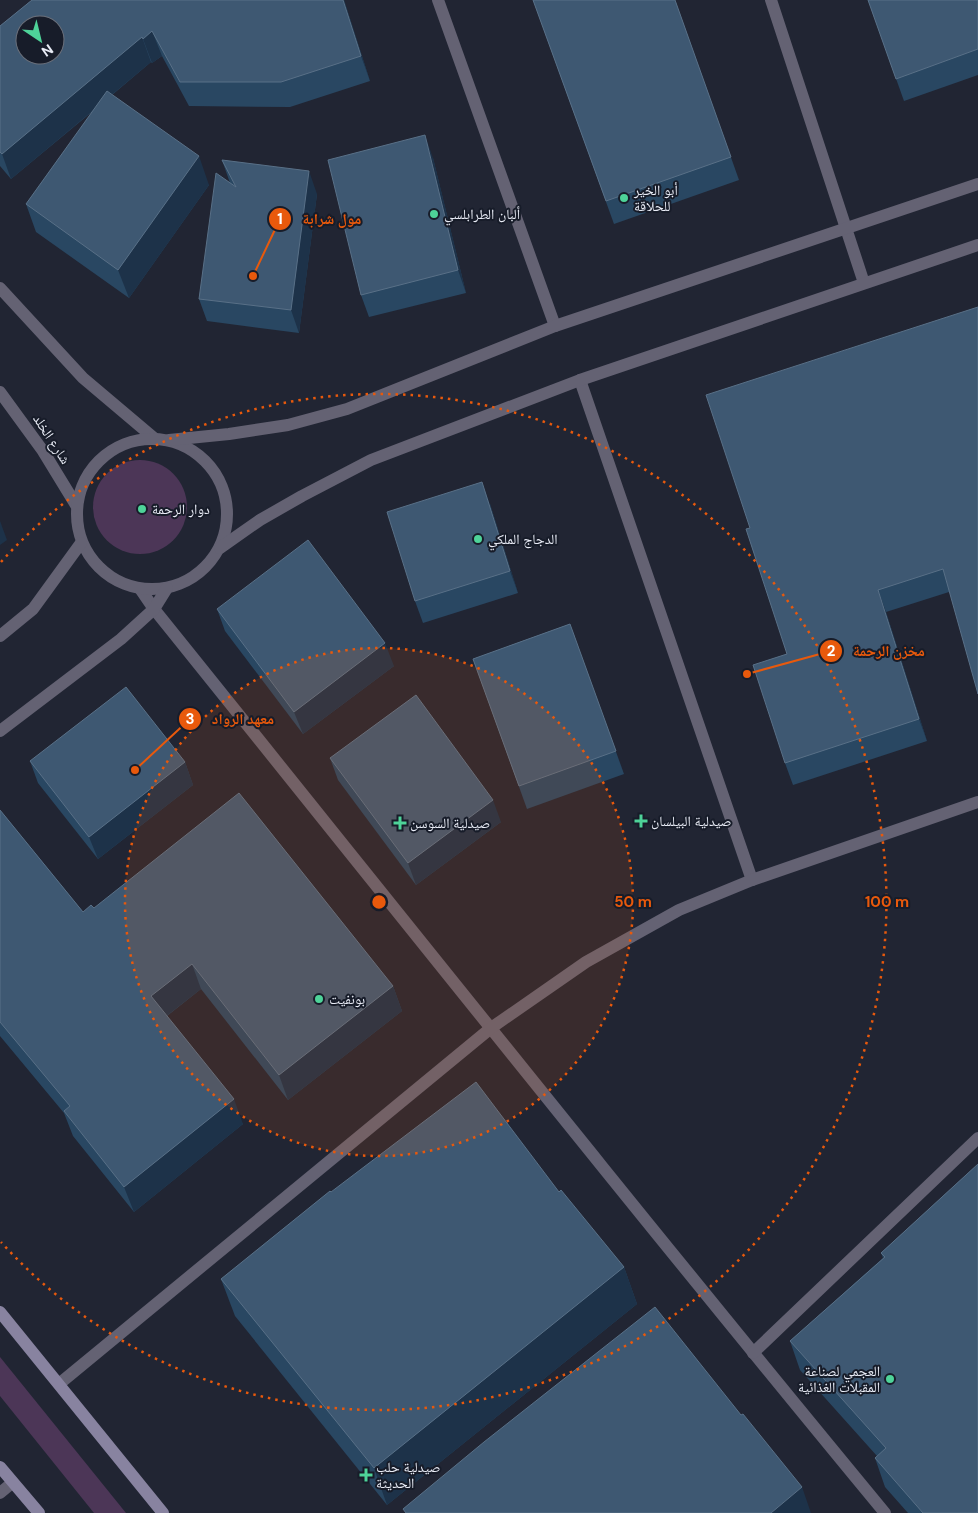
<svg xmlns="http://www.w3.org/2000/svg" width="978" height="1513" font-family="'DM Sans','Noto Naskh Arabic',sans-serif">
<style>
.green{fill:#4c3657}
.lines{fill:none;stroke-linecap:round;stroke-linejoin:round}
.minor{stroke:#646273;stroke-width:12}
.tertiary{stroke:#646273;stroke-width:12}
.secondary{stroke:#8883a0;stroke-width:12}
.wall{fill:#294762}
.shaded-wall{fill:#1d3249}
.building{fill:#3e5872;stroke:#597087;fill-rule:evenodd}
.ring{fill:none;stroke:#e8590c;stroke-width:2.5;stroke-dasharray:2.5 5}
.poi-dot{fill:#4ed399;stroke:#171c29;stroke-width:2}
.labels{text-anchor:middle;stroke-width:4;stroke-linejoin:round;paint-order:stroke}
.poi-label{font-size:14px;fill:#eaedf7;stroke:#171c29;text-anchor:start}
.street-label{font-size:14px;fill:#eaedf7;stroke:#171c29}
.centre{fill:#e8590c;stroke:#171c29;stroke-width:2.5}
.ring-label{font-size:15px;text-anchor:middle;font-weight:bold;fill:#e8590c;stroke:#171c29;stroke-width:4;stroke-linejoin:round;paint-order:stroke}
.leader{fill:none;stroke:#e8590c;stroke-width:2}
.callout-dot{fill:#e8590c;stroke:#171c29;stroke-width:2}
.mark-label{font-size:15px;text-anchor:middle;font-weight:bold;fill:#fff}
.callout-label{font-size:15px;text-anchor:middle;font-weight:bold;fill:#e8590c;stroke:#171c29;stroke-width:4;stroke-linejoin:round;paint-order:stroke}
</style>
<rect width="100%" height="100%" fill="#212533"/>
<g class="green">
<circle cx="140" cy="507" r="47"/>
<polygon points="0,1357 126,1513 94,1513 0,1396"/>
</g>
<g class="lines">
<g class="minor">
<polyline points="438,0 555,326"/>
<polyline points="771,0 864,283"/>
<polyline points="580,380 752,880"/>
<path d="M141,590L154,609C397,911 638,1214 885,1513"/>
<polyline points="753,1353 978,1138"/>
<polyline points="59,1384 491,1028 586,962 679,910 752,880 978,802"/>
<polyline points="0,1493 12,1483"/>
</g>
<g class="tertiary">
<polyline points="0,288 83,378 154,438"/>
<polyline points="0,392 43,451 76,505"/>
<circle cx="152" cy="514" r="75"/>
<polyline points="169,440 229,434 288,425 347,409 555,326 978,184"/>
<polyline points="220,548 260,520 302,496 371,460 580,380 978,245"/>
<polyline points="0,636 33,609 81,543"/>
<polyline points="0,731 121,639 154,609 167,588"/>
</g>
<g class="secondary">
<polyline points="0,1312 163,1513"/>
<polyline points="0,1467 39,1513"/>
</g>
</g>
<g class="wall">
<polygon points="32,0 344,0 370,81 290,107 189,106 162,56 152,63 151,62 112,95 209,185 129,298 36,232 26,204 93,111 11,179 0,166 0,26"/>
<polygon points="533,0 675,0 739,180 614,224"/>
<polygon points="868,0 978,0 978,75 904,101"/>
<polygon points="433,158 466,293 369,317 361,295"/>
<polygon points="222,160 317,194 299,333 207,321 199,299 230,183"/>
<polygon points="978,307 949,592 886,612 927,741 793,785 785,763 787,654 750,528"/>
<polygon points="490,504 518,593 423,623 415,601"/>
<polygon points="217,609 394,666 303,734 225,631"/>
<polygon points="570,624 624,774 527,809 473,659"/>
<polygon points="330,758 501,822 416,885 338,780"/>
<polygon points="30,761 185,762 193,785 98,859 38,783"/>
<polygon points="0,810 83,912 94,908 393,986 402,1011 288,1100 201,989 167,1016 243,1124 134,1212 73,1136 64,1113 0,1036"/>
<polygon points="978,1164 978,1513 908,1513 885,1487 875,1458 877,1456 800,1370 790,1341 883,1258 881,1253"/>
<polygon points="331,1192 559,1192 624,1267 637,1304 387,1505 235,1316 221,1279"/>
</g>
<g class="shaded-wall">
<polygon points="343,0 344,0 370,81 361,56"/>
<polygon points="152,31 162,56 152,63 143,39"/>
<polygon points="142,37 151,62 11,179 2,154"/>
<polygon points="425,135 433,158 466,293 458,270"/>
<polygon points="199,156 209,185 129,298 118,270"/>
<polygon points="309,171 317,194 299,333 291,310"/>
<polygon points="482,482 490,504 518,593 510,571"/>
<polygon points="0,521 7,540 0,545"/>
<polygon points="878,590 886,612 927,741 919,719"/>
<polygon points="385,643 394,666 303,734 294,712"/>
<polygon points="185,762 193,785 98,859 89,837"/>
<polygon points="493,800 501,822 416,885 408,863"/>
<polygon points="192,964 201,989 160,1021 151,996"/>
<polygon points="393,986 402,1011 288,1100 279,1075"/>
<polygon points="234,1099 243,1124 134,1212 124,1187"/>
<polygon points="624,1267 637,1304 387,1505 374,1468"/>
<polygon points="802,1487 811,1513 771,1513"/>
</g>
<g class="building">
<path d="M32,0H343L361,56L281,82H180L152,31L143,39L142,37L2,154L0,152V26ZM25,25H55V55H25Z"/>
<polygon points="533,0 675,0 731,157 606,201"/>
<polygon points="868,0 978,0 978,49 896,79"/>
<polygon points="107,91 199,156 118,270 26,204"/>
<polygon points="425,135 458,270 361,295 328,160"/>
<polygon points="222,160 309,171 291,310 199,299 216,173 236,187"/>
<polygon points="978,307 978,694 943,569 878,590 919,719 785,763 753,665 787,654 746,529 750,528 706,395"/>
<polygon points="482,482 510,571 415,601 387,512"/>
<polygon points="308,540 385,643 294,712 217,609"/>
<polygon points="570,624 616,751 519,786 473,659"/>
<polygon points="126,687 185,762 89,837 30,761"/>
<polygon points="416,695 493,800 408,863 330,758"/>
<polygon points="239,793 393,986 279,1075 192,964 151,996 234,1099 124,1187 64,1111 70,1106 0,1022 0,810 83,912 91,905 94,908"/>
<polygon points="476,1082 559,1192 561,1190 624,1267 374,1468 221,1279 330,1191 331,1192"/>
<polygon points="978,1164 978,1512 976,1513 923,1513 875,1458 886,1448 790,1341 885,1257 881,1253"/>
<polygon points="655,1307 741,1415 743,1414 802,1487 771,1513 406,1513 403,1509 484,1442"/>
</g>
<circle cx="379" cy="902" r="254" fill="#e8590c" fill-opacity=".12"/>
<g class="ring">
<circle cx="379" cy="902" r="254"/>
<path d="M1 562A508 508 0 1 1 1 1242"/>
</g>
<g class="poi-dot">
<circle cx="624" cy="198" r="5"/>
<circle cx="434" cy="214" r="5"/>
<circle cx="142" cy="509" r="5"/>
<circle cx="478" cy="539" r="5"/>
<path d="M638.5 813.5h5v5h5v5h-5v5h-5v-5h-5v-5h5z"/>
<path d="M397.5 815.5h5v5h5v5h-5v5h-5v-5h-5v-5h5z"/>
<circle cx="319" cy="999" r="5"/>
<circle cx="890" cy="1379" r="5"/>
<path d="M363.5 1467.5h5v5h5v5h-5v5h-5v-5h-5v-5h5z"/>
</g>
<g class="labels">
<g class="poi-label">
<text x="634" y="195">أبو الخير<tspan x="634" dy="16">للحلاقة</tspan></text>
<text x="444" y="219">ألبان الطرابلسي</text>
<text x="152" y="514">دوار الرحمة</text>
<text x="488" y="544">الدجاج الملكي</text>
<text x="651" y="826">صيدلية البيلسان</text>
<text x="410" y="828">صيدلية السوسن</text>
<text x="329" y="1004">بونفيت</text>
<text x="880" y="1376" text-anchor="end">العجمي لصناعة<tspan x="880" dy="16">المقبلات الغذائية</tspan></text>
<text x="376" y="1472">صيدلية حلب<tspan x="376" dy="16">الحديثة</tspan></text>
</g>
<g class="street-label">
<text transform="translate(52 439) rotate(57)" y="5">شارع الخلد</text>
</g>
</g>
<circle cx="379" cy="902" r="8" class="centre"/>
<g class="ring-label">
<text x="633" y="907">50 m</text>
<text x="887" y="907">100 m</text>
</g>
<path class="leader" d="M253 276L280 219M747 674L831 651M135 770L190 719"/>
<g class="callout-dot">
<circle cx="253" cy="276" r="5"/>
<circle cx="747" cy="674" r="5"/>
<circle cx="135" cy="770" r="5"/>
<circle cx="280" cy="219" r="12"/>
<circle cx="831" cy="651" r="12"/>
<circle cx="190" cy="719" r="12"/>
</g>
<g class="mark-label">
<text x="280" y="224">1</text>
<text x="831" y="656">2</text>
<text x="190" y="724">3</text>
</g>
<g class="callout-label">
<text x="332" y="224">مول شرابة</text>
<text x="889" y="656">مخزن الرحمة</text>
<text x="243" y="724">معهد الرواد</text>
</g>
<g transform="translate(40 40) rotate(145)"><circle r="24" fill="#171c29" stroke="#6b707b"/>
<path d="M0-4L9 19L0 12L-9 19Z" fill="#4ed399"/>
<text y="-8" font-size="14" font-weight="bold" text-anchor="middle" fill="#eaedf7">N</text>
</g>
</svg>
